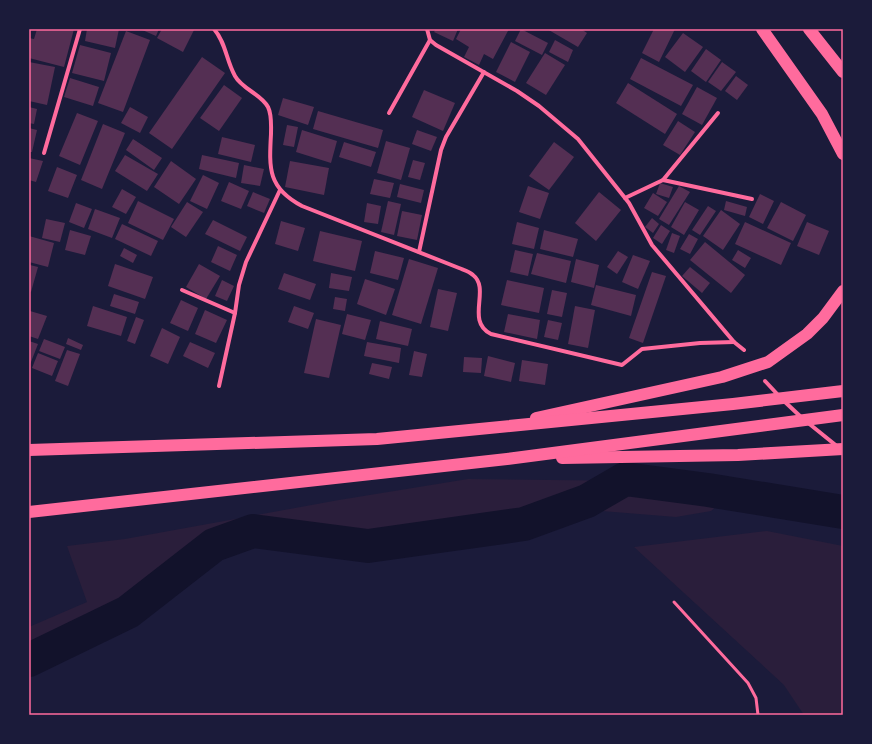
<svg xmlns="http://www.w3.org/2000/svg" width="872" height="744" font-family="'Alegreya Sans',sans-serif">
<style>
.green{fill:#2a1e3b}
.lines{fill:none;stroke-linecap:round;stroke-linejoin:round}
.river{stroke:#12122b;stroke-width:34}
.building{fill:#542f53}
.service{stroke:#ff6b9d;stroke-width:3}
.minor{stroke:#ff6b9d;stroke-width:4}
.motorway{stroke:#ff6b9d;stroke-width:12}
.neatline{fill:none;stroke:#ff6b9d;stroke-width:1.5}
</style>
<rect width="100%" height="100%" fill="#1b1b3a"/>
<g class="green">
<polygon points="468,479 635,481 736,489 711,511 676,517 577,509 399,532 261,521 200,549 99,637 29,660 29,627 87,602 67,546 125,539 339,500"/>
<polygon points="767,531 843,546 843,715 804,715 784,685 634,547"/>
</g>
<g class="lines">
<polyline class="river" points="29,660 128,612 214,545 253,531 368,546 524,524 587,501 625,479 708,490 843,512"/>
</g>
<g class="building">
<polygon points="37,29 74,29 64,67 29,58 29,38 34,39"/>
<polygon points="87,29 119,29 115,48 85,41"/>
<polygon points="140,29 159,29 156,36"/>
<polygon points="162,29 193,29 194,30 183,52 157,38"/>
<polygon points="436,29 458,29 453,41 434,32"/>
<polygon points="461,29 509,29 493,59 484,54 479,65 464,57 469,47 456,39"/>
<polygon points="521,29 548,43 542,55 515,41"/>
<polygon points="547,29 581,29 587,33 578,47"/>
<polygon points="654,29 675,29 659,62 642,53"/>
<polygon points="126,31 150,40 123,112 98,103"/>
<polygon points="683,33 703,47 685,72 665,57"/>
<polygon points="555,40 573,50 568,62 549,52"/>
<polygon points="511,42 530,52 515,82 496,72"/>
<polygon points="80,45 111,53 104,81 72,73"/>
<polygon points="706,49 721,60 706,82 691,71"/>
<polygon points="545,53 565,65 546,95 526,83"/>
<polygon points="202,57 225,73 172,149 149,133"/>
<polygon points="641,58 693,85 681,106 630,79"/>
<polygon points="29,62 55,67 47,105 29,101"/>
<polygon points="722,62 736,72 721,91 708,82"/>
<polygon points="736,76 748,85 737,100 725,91"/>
<polygon points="70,78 99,87 93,106 64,97"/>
<polygon points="628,83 677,114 665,134 616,103"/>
<polygon points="224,85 242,98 219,131 200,118"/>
<polygon points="697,87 717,98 702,125 682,114"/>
<polygon points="424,90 455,103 443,131 412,117"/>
<polygon points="283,98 314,107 308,125 278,115"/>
<polygon points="29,107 37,109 34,124 29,123"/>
<polygon points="130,107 148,117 140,133 121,123"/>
<polygon points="318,111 383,130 378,148 313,129"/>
<polygon points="77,113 98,121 80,165 59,156"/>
<polygon points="678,121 695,132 680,155 663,145"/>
<polygon points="103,124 125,133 102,189 81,180"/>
<polygon points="287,125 298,127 294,147 283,145"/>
<polygon points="29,128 37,130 32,152 29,152"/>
<polygon points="302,130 337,141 331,163 296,152"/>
<polygon points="417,130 437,137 431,151 412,144"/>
<polygon points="222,137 255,145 251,162 218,154"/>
<polygon points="133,139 162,158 154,170 126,150"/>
<polygon points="386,141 410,148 401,180 377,173"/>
<polygon points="344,142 376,152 371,167 339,157"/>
<polygon points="554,142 574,157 549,190 529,176"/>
<polygon points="125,155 158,174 147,191 115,171"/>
<polygon points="202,155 239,163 236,178 199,169"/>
<polygon points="29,158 43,161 36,182 29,180"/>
<polygon points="413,160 425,163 420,180 408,177"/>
<polygon points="171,161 196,179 179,204 154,187"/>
<polygon points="290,161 329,168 324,195 285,187"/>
<polygon points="244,165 264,169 260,186 241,183"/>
<polygon points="57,167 77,175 68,198 48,191"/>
<polygon points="203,175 219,183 207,209 190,201"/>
<polygon points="374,179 394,183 390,198 370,194"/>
<polygon points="229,182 249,191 241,209 221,201"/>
<polygon points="660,183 673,187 669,198 656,194"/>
<polygon points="400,184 424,190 421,203 397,197"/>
<polygon points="528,186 549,193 540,219 519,212"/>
<polygon points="679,186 690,192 669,225 659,219"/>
<polygon points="122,189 136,197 126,214 112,207"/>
<polygon points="253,192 270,199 264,213 247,206"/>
<polygon points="599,192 621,210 596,241 575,223"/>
<polygon points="653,193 667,202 658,216 644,208"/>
<polygon points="760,194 774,201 763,224 749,217"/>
<polygon points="138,201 174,219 163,240 128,223"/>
<polygon points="388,201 401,204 394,235 381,232"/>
<polygon points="726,201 747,207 745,216 724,210"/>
<polygon points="187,202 203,212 186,237 171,227"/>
<polygon points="685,202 699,210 684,235 671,227"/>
<polygon points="781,202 806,215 793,241 767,228"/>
<polygon points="76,203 92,209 84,228 69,222"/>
<polygon points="367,203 381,206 378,224 364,222"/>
<polygon points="708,206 716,211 700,235 692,230"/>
<polygon points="95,209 120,218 112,238 88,229"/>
<polygon points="721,210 740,224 723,250 703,236"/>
<polygon points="402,211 422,215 417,240 397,236"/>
<polygon points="652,218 659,224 653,233 645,227"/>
<polygon points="46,219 65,223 60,242 42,238"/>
<polygon points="213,220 247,237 240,251 205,234"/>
<polygon points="281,221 305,228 298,251 275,244"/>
<polygon points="517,222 539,228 534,249 512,244"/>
<polygon points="745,222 791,243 781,265 735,244"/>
<polygon points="807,222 829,231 819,255 797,246"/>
<polygon points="122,224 158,241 151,256 115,239"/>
<polygon points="661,225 670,231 662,244 653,238"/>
<polygon points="70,230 91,236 85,255 65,250"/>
<polygon points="544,230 578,239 573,257 540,249"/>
<polygon points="320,231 362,241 355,271 313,261"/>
<polygon points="672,233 680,236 674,253 666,250"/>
<polygon points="689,234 698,239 690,254 680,249"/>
<polygon points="29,236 54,243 48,267 29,262"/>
<polygon points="705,242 745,275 731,293 690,260"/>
<polygon points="218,246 237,255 230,271 211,262"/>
<polygon points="124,248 137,255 133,263 120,256"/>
<polygon points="515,250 533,254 528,276 510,272"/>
<polygon points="738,250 751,258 745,268 732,260"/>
<polygon points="375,251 404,258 398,280 370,273"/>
<polygon points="618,251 628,257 617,274 607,267"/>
<polygon points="537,253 571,261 566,283 531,274"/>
<polygon points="633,255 650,261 638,289 622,282"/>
<polygon points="409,259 438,268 421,324 392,315"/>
<polygon points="576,259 599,265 594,288 571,282"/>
<polygon points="115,264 153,277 145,299 108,286"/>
<polygon points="199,264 220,276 206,299 186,287"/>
<polygon points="30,265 38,267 31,292 29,291"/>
<polygon points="690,267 710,283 702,293 682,276"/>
<polygon points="652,272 666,276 643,343 629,338"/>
<polygon points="284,273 316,284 310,300 278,289"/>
<polygon points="331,273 352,277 349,291 329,288"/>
<polygon points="365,279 395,289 386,315 357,304"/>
<polygon points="222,280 234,286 227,301 215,296"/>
<polygon points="507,280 544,288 539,313 501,305"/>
<polygon points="596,285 636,295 631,316 591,305"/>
<polygon points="438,289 457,293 448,331 430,327"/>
<polygon points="552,290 567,293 562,317 547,314"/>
<polygon points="114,294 139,302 135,314 110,306"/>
<polygon points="335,297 347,299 345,311 333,309"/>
<polygon points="181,300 198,308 188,331 170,323"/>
<polygon points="93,306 127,317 121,336 87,326"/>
<polygon points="294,306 314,313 308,329 288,322"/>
<polygon points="575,306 595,310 588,348 568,344"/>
<polygon points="205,310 227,320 216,343 195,334"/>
<polygon points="30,311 47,316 38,339 29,336"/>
<polygon points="347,314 371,320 365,340 342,334"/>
<polygon points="508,314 540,320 537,339 504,332"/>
<polygon points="136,317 144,320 135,344 127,341"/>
<polygon points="316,319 341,325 329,378 304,373"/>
<polygon points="548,320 562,323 558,340 544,337"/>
<polygon points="380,321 412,329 408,346 376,339"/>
<polygon points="162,328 180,337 168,364 150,356"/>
<polygon points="68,338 83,345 81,350 66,344"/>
<polygon points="44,339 65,347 60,359 39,351"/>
<polygon points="29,341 38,344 29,367"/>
<polygon points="190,342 215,353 208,368 183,356"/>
<polygon points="367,342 401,348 399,363 364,356"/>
<polygon points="67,350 80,354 68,386 55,381"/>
<polygon points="414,351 427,354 422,377 409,375"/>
<polygon points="38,353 58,361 52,376 32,368"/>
<polygon points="488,356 515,363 511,382 484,376"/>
<polygon points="464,357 482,358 481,373 463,372"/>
<polygon points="522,360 548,364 545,385 519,381"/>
<polygon points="372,363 392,367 389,379 369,374"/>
</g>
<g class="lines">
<polyline class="service" points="674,602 748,683 756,698 758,715"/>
<g class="minor">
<path d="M214,29C226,43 226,60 235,76C242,89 261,94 268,107C272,115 271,126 271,134C269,169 268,188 302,206L459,268C464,270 469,271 473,275C491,289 465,321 491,334L622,365L642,349L700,343L734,342"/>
<polyline points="427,29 430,40 436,45 517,91 539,106 578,139 629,203 652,245 734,342 744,350"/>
<polyline points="389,113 430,40"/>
<polyline points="44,153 80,29"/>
<polyline points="663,180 718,113"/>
<polyline points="625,198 663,180 752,199"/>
<polyline points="419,252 441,150 446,137 484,72"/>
<polyline points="182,290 235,313"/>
<polyline points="765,381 779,396"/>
<polyline points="219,386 235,313 239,285 246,262 280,190"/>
<polyline points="784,401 802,418"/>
<polyline points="807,422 838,447"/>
</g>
<g class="motorway">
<polyline points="762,29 822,114 843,154"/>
<polyline points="809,29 843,72"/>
<polyline points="536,418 722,377 768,362 807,334 823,318 843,291"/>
<polyline points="29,450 377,439 733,404 843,391"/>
<polyline points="562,458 738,455 843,449"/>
<polyline points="29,512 507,459 843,415"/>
</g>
</g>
<rect width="872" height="744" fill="none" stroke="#1b1b3a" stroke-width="60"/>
<rect x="30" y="30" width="812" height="684" class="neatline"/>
</svg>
